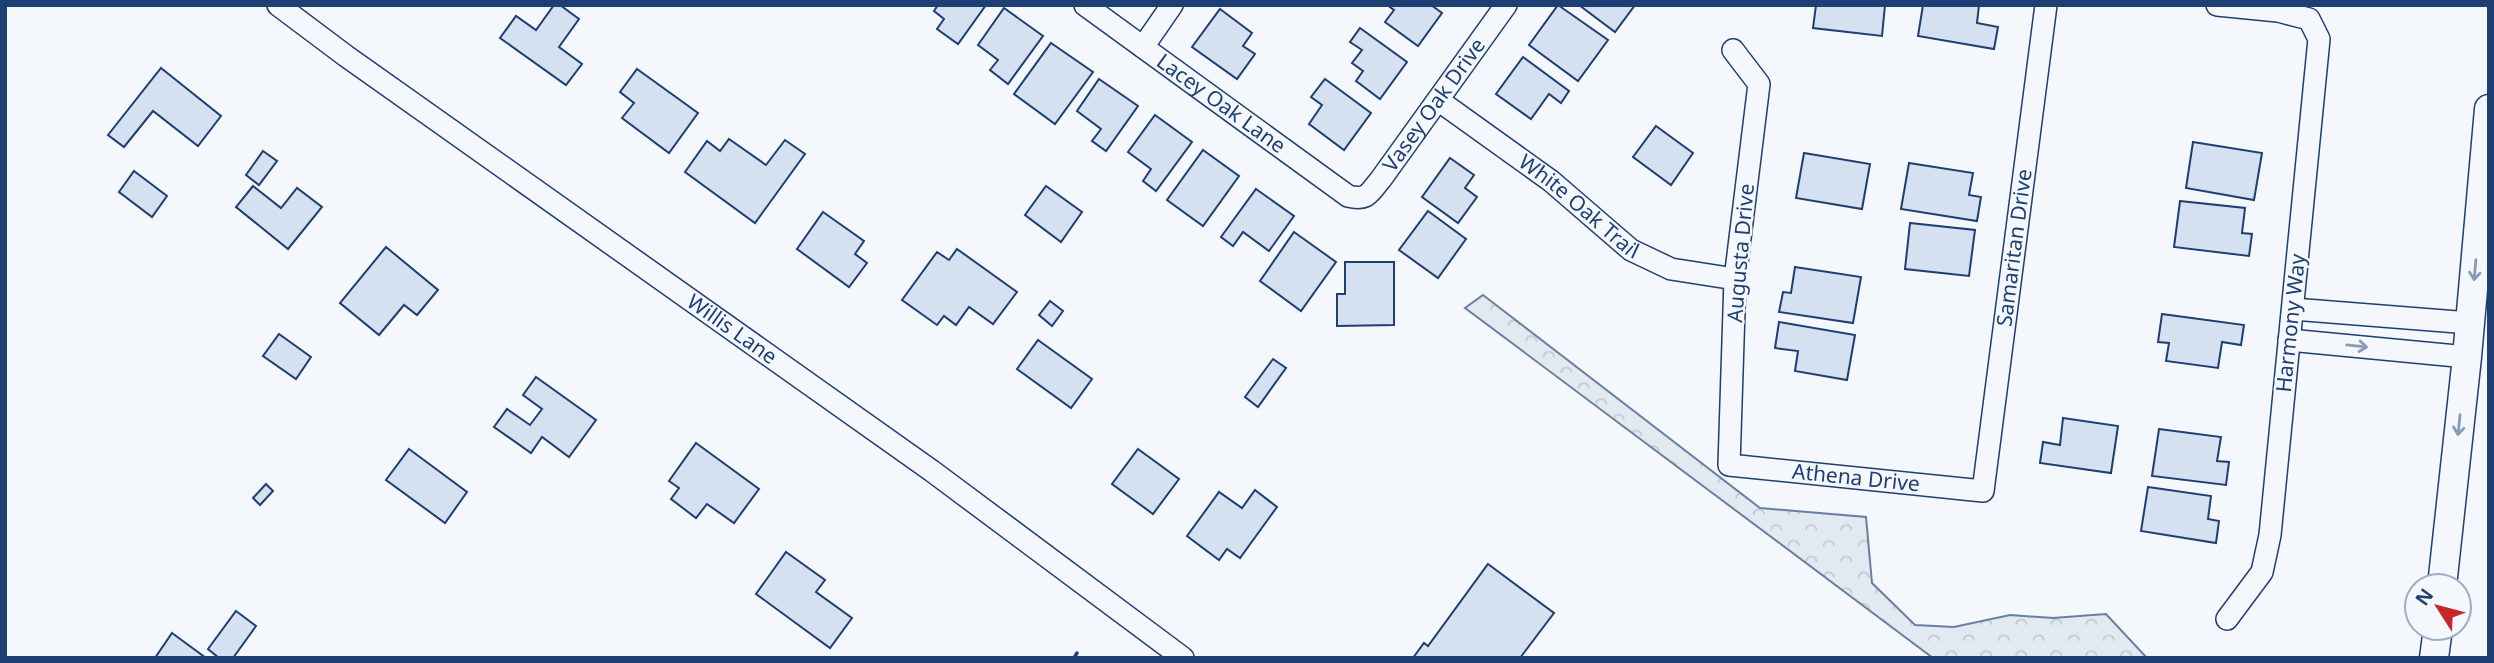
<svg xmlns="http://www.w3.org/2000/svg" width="2494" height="663" font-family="'Noto Sans',sans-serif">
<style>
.forest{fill:url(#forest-crowns);stroke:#687fa3;stroke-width:2}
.building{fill:#d5e0f0;stroke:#1d3f73;stroke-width:2}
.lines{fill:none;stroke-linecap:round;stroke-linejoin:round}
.minor-casing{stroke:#1d3f73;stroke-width:24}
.major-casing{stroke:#1d3f73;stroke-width:31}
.minor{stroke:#f4f7fb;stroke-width:21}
.major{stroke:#f4f7fb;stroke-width:28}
.wall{stroke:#1d3f73;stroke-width:3.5}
.oneway{stroke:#889bb7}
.labels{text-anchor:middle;stroke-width:5;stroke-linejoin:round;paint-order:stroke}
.street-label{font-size:21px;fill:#1d3f73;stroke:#f4f7fb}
</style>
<defs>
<pattern id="forest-crowns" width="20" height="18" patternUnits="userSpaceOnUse" patternTransform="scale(1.75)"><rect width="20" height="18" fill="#e3e9f0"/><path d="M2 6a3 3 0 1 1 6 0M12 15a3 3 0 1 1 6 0" fill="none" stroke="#c2c9d1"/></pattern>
</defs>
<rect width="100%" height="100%" fill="#f4f7fb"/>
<polygon class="forest" points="1483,295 1760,508 1866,517 1872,583 1915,625 1954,627 2010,615 2053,618 2106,614 2147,658 1933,658 1465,308"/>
<g class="building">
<polygon points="554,5 560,5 579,19 559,47 582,64 566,85 500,38 516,16 536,30"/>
<polygon points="938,5 986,5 958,44 937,29 944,19 934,11"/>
<polygon points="1387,5 1431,5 1442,13 1418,46 1385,22 1394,10"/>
<polygon points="1558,5 1608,40 1578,81 1529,45"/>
<polygon points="1579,5 1635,5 1615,32"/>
<polygon points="1816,5 1885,5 1882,36 1813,28"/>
<polygon points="1923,5 1979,5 1977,23 1998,27 1994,49 1918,36"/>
<polygon points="1004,8 1043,36 1008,84 990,70 998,60 978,45"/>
<polygon points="1220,9 1252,33 1243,46 1255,54 1237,79 1192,47"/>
<polygon points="1360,28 1407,62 1380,99 1356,81 1363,71 1352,63 1362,50 1350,42"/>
<polygon points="1051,43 1093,72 1055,124 1014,94"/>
<polygon points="1523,57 1569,91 1561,103 1549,94 1531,119 1496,94"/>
<polygon points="161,68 221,116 198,146 153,111 124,147 108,135"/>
<polygon points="637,69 698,113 669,153 622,118 634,103 620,92"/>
<polygon points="1099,79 1138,106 1106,151 1092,141 1101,129 1077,111"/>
<polygon points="1325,79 1371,113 1344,150 1309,124 1322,105 1311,97"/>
<polygon points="1155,115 1192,142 1156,191 1143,181 1151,169 1128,152"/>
<polygon points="1656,126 1693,153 1671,185 1633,157"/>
<polygon points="729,139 766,165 785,140 805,154 755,223 685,172 707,141 720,151"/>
<polygon points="2193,142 2262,153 2254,200 2186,188"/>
<polygon points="1203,150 1239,176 1203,226 1167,200"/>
<polygon points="263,151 277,161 259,185 246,175"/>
<polygon points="1804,153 1870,164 1862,209 1796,198"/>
<polygon points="1450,158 1474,175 1465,188 1477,197 1458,223 1422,197"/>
<polygon points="1909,163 1973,173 1969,195 1981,197 1977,221 1901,209"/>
<polygon points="134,171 167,196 152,217 119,192"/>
<polygon points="253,186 281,208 297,188 322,207 288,249 236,207"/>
<polygon points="1046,186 1082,212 1061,242 1025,215"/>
<polygon points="1256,189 1294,216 1269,251 1243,232 1233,246 1221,237"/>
<polygon points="2180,201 2245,208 2242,233 2252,234 2249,256 2174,247"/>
<polygon points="1428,211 1466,239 1438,278 1399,250"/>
<polygon points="823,212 864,241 855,254 867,263 849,287 797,249"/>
<polygon points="1910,223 1975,230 1969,276 1905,269"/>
<polygon points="1294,232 1336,262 1301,311 1260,281"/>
<polygon points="386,247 438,290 417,315 404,305 379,335 340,303"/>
<polygon points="957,249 1017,292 993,324 969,307 956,325 944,316 937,325 902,300 937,252 949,260"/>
<polygon points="1345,262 1394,262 1394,325 1337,326 1337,294 1345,294"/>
<polygon points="1795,267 1861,277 1853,323 1779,312 1783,292 1791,293"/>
<polygon points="1050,301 1063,311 1052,326 1039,315"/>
<polygon points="2162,314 2244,325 2241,345 2222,342 2218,368 2166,361 2169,343 2158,342"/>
<polygon points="1779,322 1855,335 1847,380 1795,371 1798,351 1775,348"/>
<polygon points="279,334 311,357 296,379 263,356"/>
<polygon points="1038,340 1092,379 1071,408 1017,369"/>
<polygon points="1273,359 1286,368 1258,407 1245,397"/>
<polygon points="536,377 596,420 569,457 542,437 531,453 494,427 507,409 530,425 542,409 523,395"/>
<polygon points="2063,418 2118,426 2111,473 2040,463 2043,442 2060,445"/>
<polygon points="2159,429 2221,437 2217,461 2229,462 2226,485 2152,476"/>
<polygon points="696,443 759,489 734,523 707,504 696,518 671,499 679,488 669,481"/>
<polygon points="409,449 467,492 445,523 386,480"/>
<polygon points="1138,449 1179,479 1153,514 1112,484"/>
<polygon points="266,484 273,491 260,505 253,498"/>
<polygon points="2148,487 2211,496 2208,519 2219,521 2216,543 2141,531"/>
<polygon points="1255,490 1277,507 1240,558 1227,549 1219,560 1187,536 1219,492 1242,508"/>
<polygon points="786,552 825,580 816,592 852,618 830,648 756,594"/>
<polygon points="1488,564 1554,613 1520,658 1413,658 1424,643 1428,646"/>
<polygon points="236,611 256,626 233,658 219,658 208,649"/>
<polygon points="172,633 206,658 155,658"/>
</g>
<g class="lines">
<g class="minor-casing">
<g id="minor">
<path id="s1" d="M278,5L346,56L932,471L1183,658"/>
<path id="s2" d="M1085,5L1348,196C1368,201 1369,193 1381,179L1506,5"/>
<polyline points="2217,5 2278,11 2309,19 2319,39 2270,535 2262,572 2227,619"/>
<polyline points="1143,47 1172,5"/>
<path id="s3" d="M1733,50L1759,84L1735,279L1729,465L1983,491L2046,5"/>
<path id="s4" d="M1438,100L1551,181L1631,250L1671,269L1735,279"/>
<polyline points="2293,309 2470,323"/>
<polyline points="2289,340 2467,357"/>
</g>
</g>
<g class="major-casing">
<g id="major">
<polyline points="2442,586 2467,357 2489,109"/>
<polyline points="2434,658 2438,628"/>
</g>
</g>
<use href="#minor" class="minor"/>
<use href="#major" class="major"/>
<polyline class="wall" points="1074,658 1077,653"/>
</g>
<defs><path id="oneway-shaft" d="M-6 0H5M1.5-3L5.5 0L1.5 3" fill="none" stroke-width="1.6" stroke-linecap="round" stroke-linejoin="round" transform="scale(1.75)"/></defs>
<g class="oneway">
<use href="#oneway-shaft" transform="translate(2475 270) rotate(95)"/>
<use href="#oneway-shaft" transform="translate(2357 346) rotate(6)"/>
<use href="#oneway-shaft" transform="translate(2459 425) rotate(96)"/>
</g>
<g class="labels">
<g class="street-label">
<text dy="7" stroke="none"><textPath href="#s2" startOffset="168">Lacey Oak Lane</textPath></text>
<text dy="7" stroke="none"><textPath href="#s2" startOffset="457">Vasey Oak Drive</textPath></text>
<text dy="7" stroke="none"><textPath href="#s4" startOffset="177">White Oak Trail</textPath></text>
<text dy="7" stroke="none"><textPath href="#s3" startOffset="926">Samaritan Drive</textPath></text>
<text transform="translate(1741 253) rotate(-85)" y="7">Augusta Drive</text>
<text transform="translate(2291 323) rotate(-84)" y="7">Harmony Way</text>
<text dy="7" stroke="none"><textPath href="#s1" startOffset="558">Willis Lane</textPath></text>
<text dy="7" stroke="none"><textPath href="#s3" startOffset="553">Athena Drive</textPath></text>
</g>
</g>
<rect width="2494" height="663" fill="none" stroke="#1d3f73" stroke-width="14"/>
<g transform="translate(2438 607) rotate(306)"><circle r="33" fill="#f4f7fb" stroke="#9eadc5" stroke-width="2"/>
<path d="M0-5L12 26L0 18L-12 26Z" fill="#c62828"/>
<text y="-10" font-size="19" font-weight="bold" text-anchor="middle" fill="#1d3f73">N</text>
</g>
</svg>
